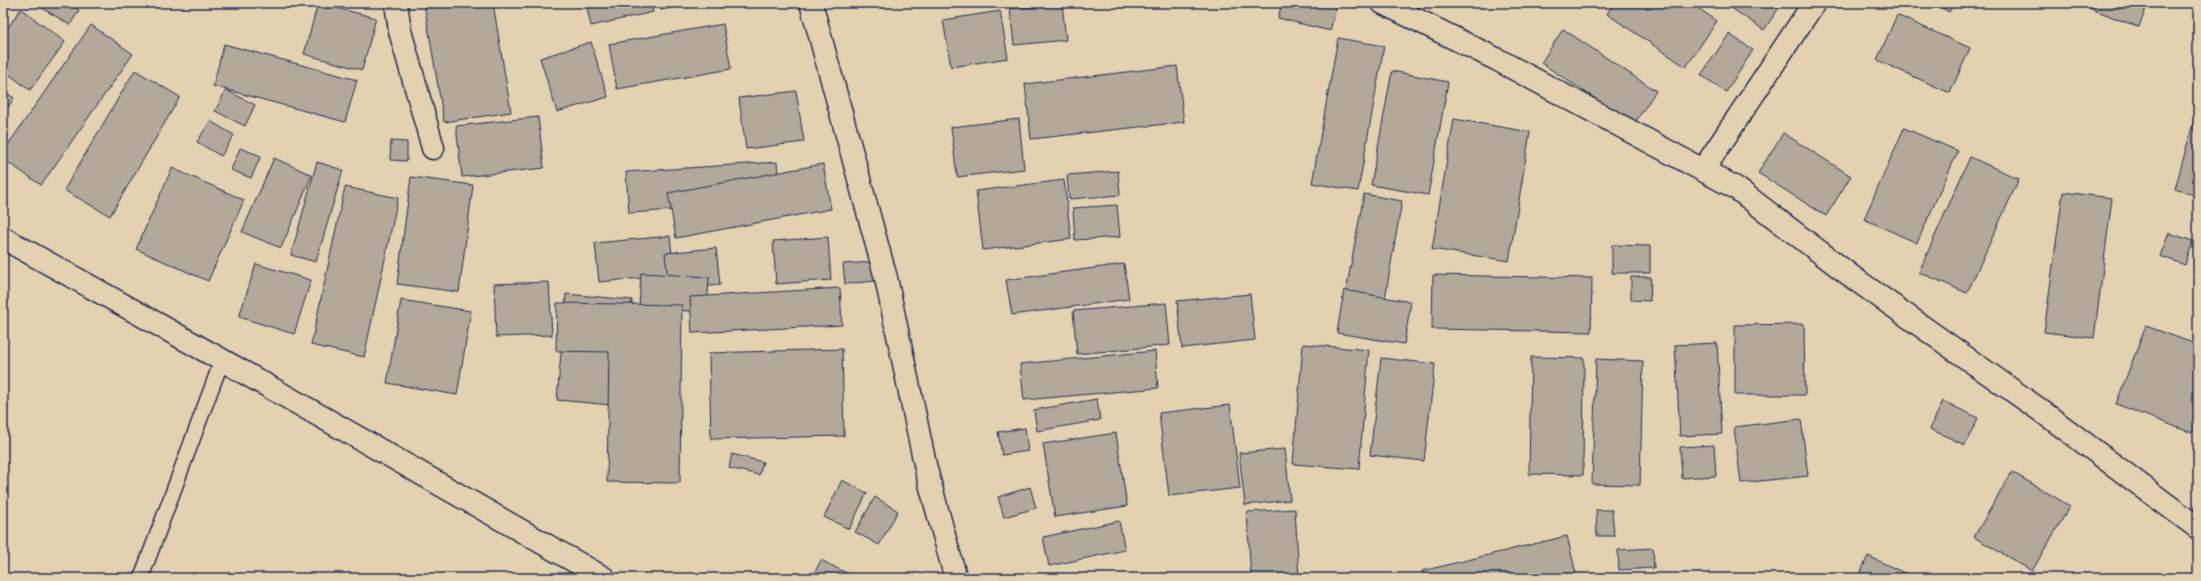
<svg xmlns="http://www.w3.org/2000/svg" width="2201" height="581" font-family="'Gochi Hand',sans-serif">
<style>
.building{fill:#b2a99b;stroke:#1b2f5e}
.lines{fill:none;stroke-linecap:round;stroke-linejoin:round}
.service-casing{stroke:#1b2f5e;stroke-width:17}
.minor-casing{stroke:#1b2f5e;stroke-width:25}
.tertiary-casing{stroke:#1b2f5e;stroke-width:25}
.service{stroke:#e4d1af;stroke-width:14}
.minor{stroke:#e4d1af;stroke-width:22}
.tertiary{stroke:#e4d1af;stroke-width:22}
</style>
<rect width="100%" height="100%" fill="#e4d1af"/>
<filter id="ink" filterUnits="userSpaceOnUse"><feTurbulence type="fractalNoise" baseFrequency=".025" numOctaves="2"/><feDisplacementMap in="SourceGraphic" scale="8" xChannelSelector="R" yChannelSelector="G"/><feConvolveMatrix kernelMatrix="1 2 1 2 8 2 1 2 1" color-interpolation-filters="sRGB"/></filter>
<g filter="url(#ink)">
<g class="building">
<polygon points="34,3 68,3 79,10 70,25"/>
<polygon points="318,3 376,18 362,70 304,54"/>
<polygon points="424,3 493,3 511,112 444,122"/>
<polygon points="586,3 651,3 653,12 591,26"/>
<polygon points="660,3 696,3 661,10"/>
<polygon points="1282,3 1337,3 1330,31 1278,18"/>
<polygon points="1614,3 1691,3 1717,21 1686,67 1607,14"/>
<polygon points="1724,3 1782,3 1764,30"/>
<polygon points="1933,3 1954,3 1949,12"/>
<polygon points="2091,3 2148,3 2139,27 2089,8"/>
<polygon points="1062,4 1066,40 1014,45 1010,9"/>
<polygon points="21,9 65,42 30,90 3,70 3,34"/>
<polygon points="1000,11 1008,58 951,67 943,20"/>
<polygon points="1897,15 1970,48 1950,93 1877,60"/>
<polygon points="723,24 731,69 617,89 609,44"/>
<polygon points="91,25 133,54 41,185 3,159 3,152"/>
<polygon points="1563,29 1656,91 1634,124 1541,63"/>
<polygon points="1729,34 1753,50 1726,92 1701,75"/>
<polygon points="1338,38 1384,46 1358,191 1312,183"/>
<polygon points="591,42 608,97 557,112 540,58"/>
<polygon points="224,44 357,80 345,122 213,86"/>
<polygon points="1177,66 1184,122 1031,139 1025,84"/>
<polygon points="135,70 180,97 110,216 64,190"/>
<polygon points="1392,71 1448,82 1428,195 1371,185"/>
<polygon points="226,90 255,105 245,126 215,111"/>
<polygon points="3,91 14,98 3,115"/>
<polygon points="796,91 804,142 746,149 739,98"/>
<polygon points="2195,116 2198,117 2198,196 2175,189"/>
<polygon points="538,117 544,168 462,177 456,126"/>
<polygon points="1019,119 1024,169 957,177 951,127"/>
<polygon points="1454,119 1530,132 1509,261 1432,249"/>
<polygon points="210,121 234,135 221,156 197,142"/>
<polygon points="1904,128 1958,151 1917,243 1864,219"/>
<polygon points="1783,133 1851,176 1826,216 1758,173"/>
<polygon points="391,141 407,142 407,161 390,160"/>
<polygon points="240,148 261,156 251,178 231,170"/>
<polygon points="1970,157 2019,179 1967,293 1919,272"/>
<polygon points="274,158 312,175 281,248 242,232"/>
<polygon points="317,162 343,170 316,262 291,255"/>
<polygon points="777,162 780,203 629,213 626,172"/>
<polygon points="823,164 831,209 676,238 668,193"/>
<polygon points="172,168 244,200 208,281 136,249"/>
<polygon points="1118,171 1120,195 1069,199 1067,175"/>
<polygon points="411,177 473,185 459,292 397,284"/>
<polygon points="1064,180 1071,239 983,250 976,191"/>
<polygon points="345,187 398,198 364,357 311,345"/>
<polygon points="2063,192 2112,198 2094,338 2044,332"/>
<polygon points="1364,194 1402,201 1385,298 1346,291"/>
<polygon points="1117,205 1120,237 1075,240 1073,208"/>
<polygon points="2169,233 2193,241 2185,265 2160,256"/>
<polygon points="670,236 674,275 599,282 595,243"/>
<polygon points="828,237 831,280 776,284 773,241"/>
<polygon points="1612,245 1650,246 1650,273 1612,273"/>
<polygon points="716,248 720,285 669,290 665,253"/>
<polygon points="873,262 875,281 845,284 843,264"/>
<polygon points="256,264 311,280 294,334 239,317"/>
<polygon points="1124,264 1129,299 1012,315 1006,280"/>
<polygon points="641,273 709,277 707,312 639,308"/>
<polygon points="1433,275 1592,278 1591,332 1432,329"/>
<polygon points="1631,277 1651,277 1650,301 1631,300"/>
<polygon points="549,282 552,335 496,337 494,284"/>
<polygon points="840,288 842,325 692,333 690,297"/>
<polygon points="1344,290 1411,302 1404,344 1337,333"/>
<polygon points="566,294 632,300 623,406 557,400"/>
<polygon points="1250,294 1255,340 1182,348 1177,301"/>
<polygon points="401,300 471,311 457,395 387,383"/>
<polygon points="557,303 682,305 680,483 607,482 609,352 556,351"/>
<polygon points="1166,303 1170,345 1077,354 1073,311"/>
<polygon points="1804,324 1805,395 1735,395 1735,325"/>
<polygon points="2146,326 2198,345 2198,418 2192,433 2116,404"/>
<polygon points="1717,343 1722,434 1680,436 1675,345"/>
<polygon points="1303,344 1369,350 1359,469 1293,464"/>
<polygon points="842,349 844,436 711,439 709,353"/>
<polygon points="1155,351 1158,388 1024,400 1020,364"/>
<polygon points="1531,357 1584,358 1583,475 1529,474"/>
<polygon points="1381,358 1435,364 1424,461 1370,455"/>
<polygon points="1596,359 1643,361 1640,485 1592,484"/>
<polygon points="1097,399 1100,420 1037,431 1034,410"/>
<polygon points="1943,401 1978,418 1965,445 1930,429"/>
<polygon points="1230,405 1240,488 1169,496 1159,413"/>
<polygon points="1801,419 1808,476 1741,483 1734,427"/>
<polygon points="1025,428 1028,451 1002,455 998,432"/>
<polygon points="1116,433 1127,506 1055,517 1043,444"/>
<polygon points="1714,445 1716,476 1682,478 1680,447"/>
<polygon points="1285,449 1290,500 1245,505 1239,453"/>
<polygon points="732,454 763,462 759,475 729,468"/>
<polygon points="2012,472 2070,506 2032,571 1974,537"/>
<polygon points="842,480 867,493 849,529 824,517"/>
<polygon points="1030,487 1036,508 1004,517 998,497"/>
<polygon points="875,497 898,511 879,545 855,532"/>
<polygon points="1295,509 1299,578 1251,578 1247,512"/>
<polygon points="1596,510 1612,510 1614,536 1597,536"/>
<polygon points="1119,521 1125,550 1049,566 1043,537"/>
<polygon points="1567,536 1577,578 1423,578 1422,571"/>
<polygon points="1653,548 1654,568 1619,570 1618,550"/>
<polygon points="1868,556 1915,578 1858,578"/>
<polygon points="821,560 856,578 812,578"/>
</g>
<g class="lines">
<g class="service-casing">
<polyline id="service" points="141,578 222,360"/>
</g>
<g class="minor-casing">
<g id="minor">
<polyline points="396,3 400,31 433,148"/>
<polyline points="811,3 886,278 926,469 954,572 954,578"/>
<polyline points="1383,3 1498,60 1736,188 1855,279 2040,410 2198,528"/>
<polyline points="1703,170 1814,3"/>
</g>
</g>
<g class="tertiary-casing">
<polyline id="tertiary" points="3,238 222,360 604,578"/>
</g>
<use href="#service" class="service"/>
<use href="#minor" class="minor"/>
<use href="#tertiary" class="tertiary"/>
</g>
</g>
<rect width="2201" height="581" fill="none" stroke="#e4d1af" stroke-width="16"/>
<rect x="8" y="8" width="2185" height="565" fill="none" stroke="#1b2f5e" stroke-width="1.5" filter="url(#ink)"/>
</svg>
